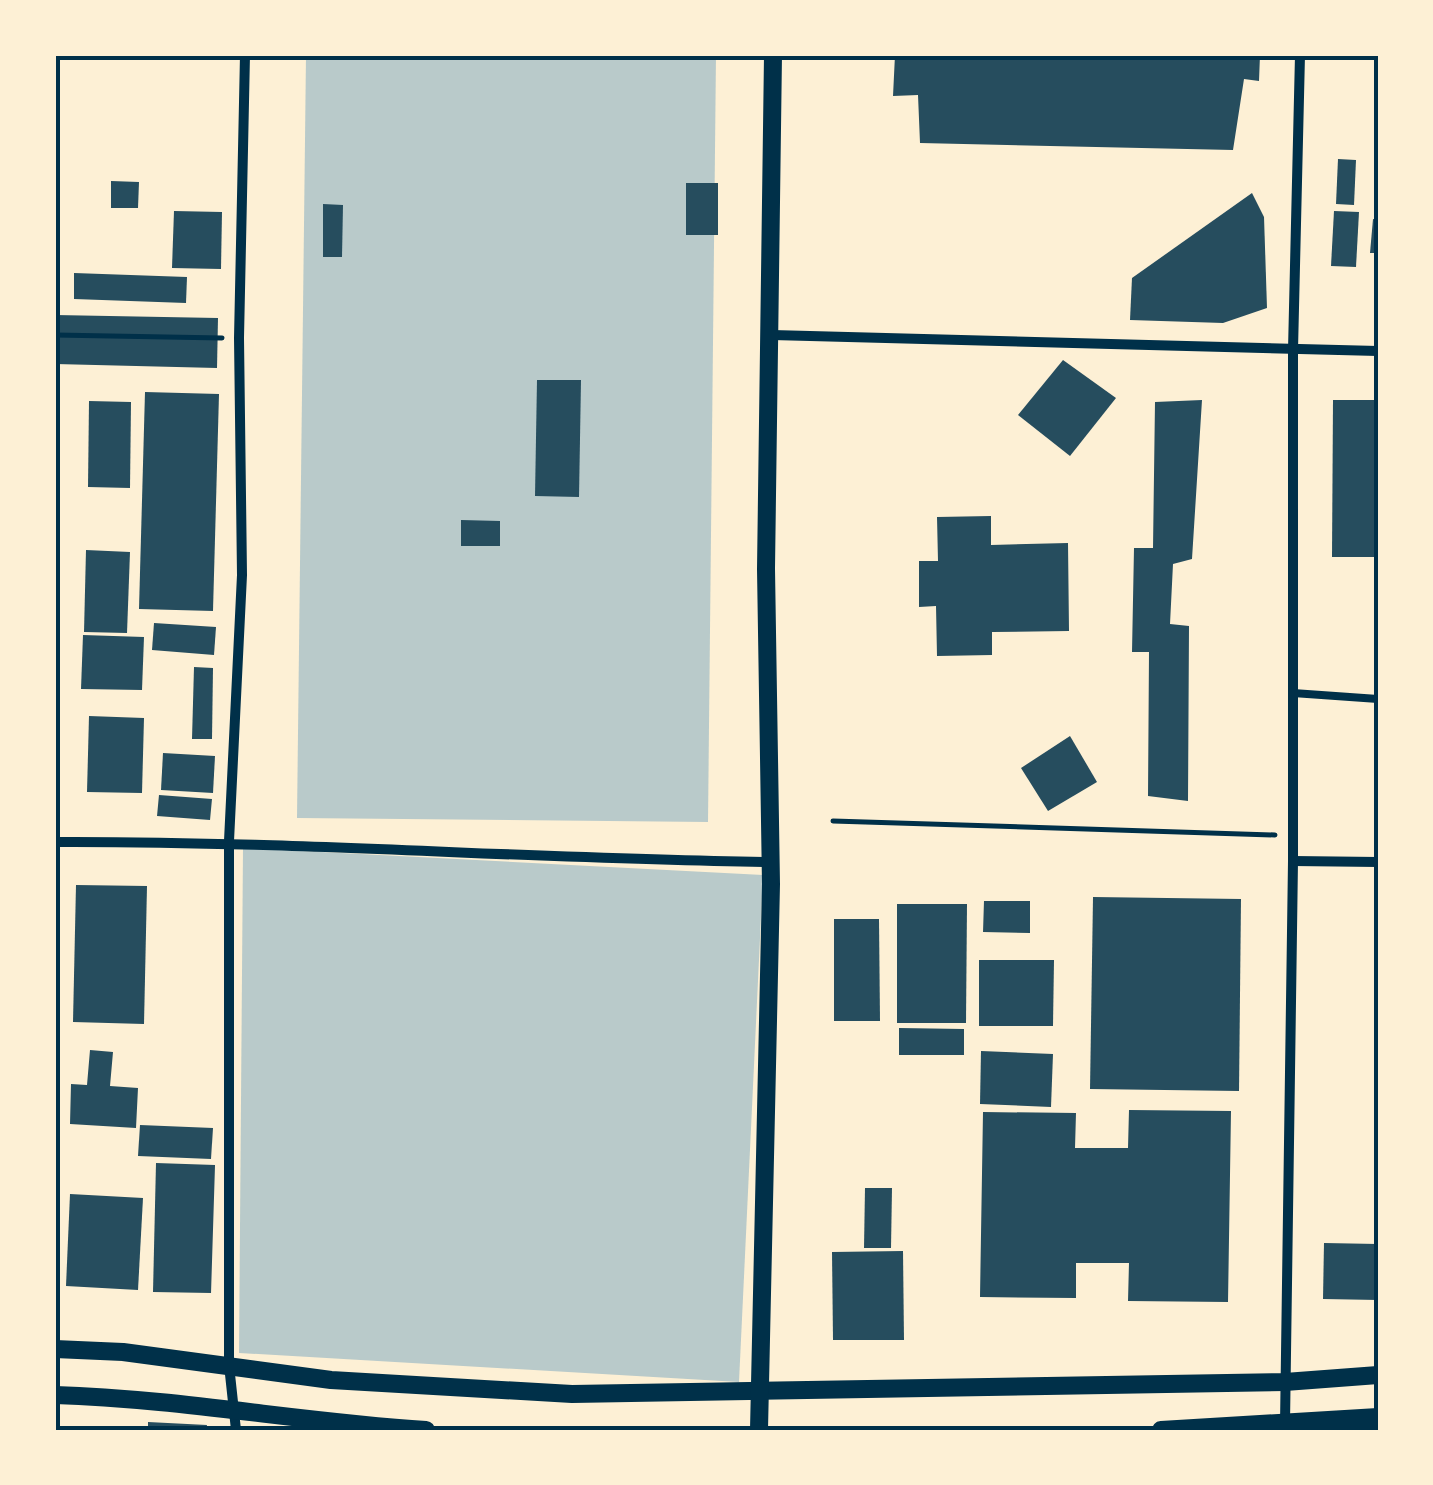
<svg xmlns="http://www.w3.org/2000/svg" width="1433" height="1485" font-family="'Golos Text',sans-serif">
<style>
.green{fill:#b9caca}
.building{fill:#264d5e}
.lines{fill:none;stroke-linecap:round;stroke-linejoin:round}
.path{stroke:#003049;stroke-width:5}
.service{stroke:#003049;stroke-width:8}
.minor{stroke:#003049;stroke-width:10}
.tertiary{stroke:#003049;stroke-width:18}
.neatline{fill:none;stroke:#003049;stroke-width:4}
</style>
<rect width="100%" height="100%" fill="#fdf0d5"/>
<g class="green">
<polygon points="306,55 716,55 708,822 297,818"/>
<polygon points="243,848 763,875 739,1382 239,1353"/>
</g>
<g class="building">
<polygon points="895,55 1260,55 1259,81 1244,79 1233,150 920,143 918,95 893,96"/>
<polygon points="1338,159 1356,160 1354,205 1336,204"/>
<polygon points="111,181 139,182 138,208 111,208"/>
<rect x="686" y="183" width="32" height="52"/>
<polygon points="1252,193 1264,217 1267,308 1223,323 1130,320 1132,278"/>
<polygon points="323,204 343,205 342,257 323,257"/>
<polygon points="174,211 222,212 221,269 172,268"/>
<polygon points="1334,211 1359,212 1356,267 1331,266"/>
<polygon points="1373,219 1378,220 1378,253 1370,253"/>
<polygon points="74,273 187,277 186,303 74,299"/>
<polygon points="55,315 218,318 217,368 55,364"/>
<polygon points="1063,360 1116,398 1070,456 1018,415"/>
<polygon points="537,380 581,380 579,497 535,496"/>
<polygon points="145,392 219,394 213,611 139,609"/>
<polygon points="1202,400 1192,559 1173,564 1170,624 1189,626 1188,801 1148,796 1149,652 1132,652 1134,548 1153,548 1155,402"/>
<polygon points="1333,400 1378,400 1378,557 1332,557"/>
<polygon points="89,401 131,402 130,488 88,487"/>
<polygon points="991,516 991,545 1068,543 1069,631 992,632 992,655 937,656 936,606 919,607 919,561 938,561 937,517"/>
<polygon points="461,520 500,521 500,546 461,546"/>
<polygon points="86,550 130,552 127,633 84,632"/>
<polygon points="154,623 216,627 214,655 152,650"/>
<polygon points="83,635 144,637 142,690 81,689"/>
<polygon points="194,667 213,668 212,739 192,739"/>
<polygon points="89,716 144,718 142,793 87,792"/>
<polygon points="1070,736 1097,782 1048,811 1021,768"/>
<polygon points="163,753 215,756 213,793 161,790"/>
<polygon points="55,780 60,780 58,829 55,829"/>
<polygon points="159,795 212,799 210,820 157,816"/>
<polygon points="76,885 147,886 144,1024 73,1022"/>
<polygon points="1093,897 1241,899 1239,1091 1090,1089"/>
<polygon points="984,901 1030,901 1030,933 983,932"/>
<polygon points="897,904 967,904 966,1023 897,1023"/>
<polygon points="834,919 879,919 880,1021 834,1021"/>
<polygon points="979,960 1054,960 1053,1026 979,1026"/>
<polygon points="899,1028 964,1029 964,1055 899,1055"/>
<polygon points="90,1050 113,1052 110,1086 138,1088 136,1128 70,1124 71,1084 87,1085"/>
<polygon points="981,1051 1053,1054 1051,1107 980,1104"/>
<polygon points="1129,1110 1231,1111 1228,1302 1128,1301 1129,1263 1076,1263 1076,1298 980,1297 983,1112 1076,1113 1075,1148 1128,1148"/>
<polygon points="140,1125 213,1128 211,1159 138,1156"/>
<polygon points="156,1163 215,1165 211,1293 153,1292"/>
<polygon points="865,1188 892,1188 891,1248 864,1248"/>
<polygon points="70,1194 143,1198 138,1290 66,1286"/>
<polygon points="1324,1243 1378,1244 1378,1300 1323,1299"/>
<polygon points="903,1251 904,1340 833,1340 832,1252"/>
<polygon points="148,1422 207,1425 206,1430 148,1430"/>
</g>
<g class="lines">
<g class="path">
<polyline points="55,335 222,338"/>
<polyline points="833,821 1275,835"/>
</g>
<polyline class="service" points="1293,693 1378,699"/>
<g class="minor">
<polyline points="772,335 1378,351"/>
<path d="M55,842C294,841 531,859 770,862"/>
<polyline points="1293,861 1378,862"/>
<polyline points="1285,1424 1293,861 1293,350 1300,55"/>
<polyline points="236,1430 229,1365 229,841 242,575 239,338 245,55"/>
</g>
<g class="tertiary">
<polyline points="55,1349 123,1352 331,1380 572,1394 1285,1382 1378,1375"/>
<path d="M55,1395C180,1399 302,1422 426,1430"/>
<polyline points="759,1430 771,884 766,569 773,55"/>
<polyline points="1161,1430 1378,1417"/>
</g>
</g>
<rect width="1433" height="1485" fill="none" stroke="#fdf0d5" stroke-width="115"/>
<rect x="58" y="58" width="1318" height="1370" class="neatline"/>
</svg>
